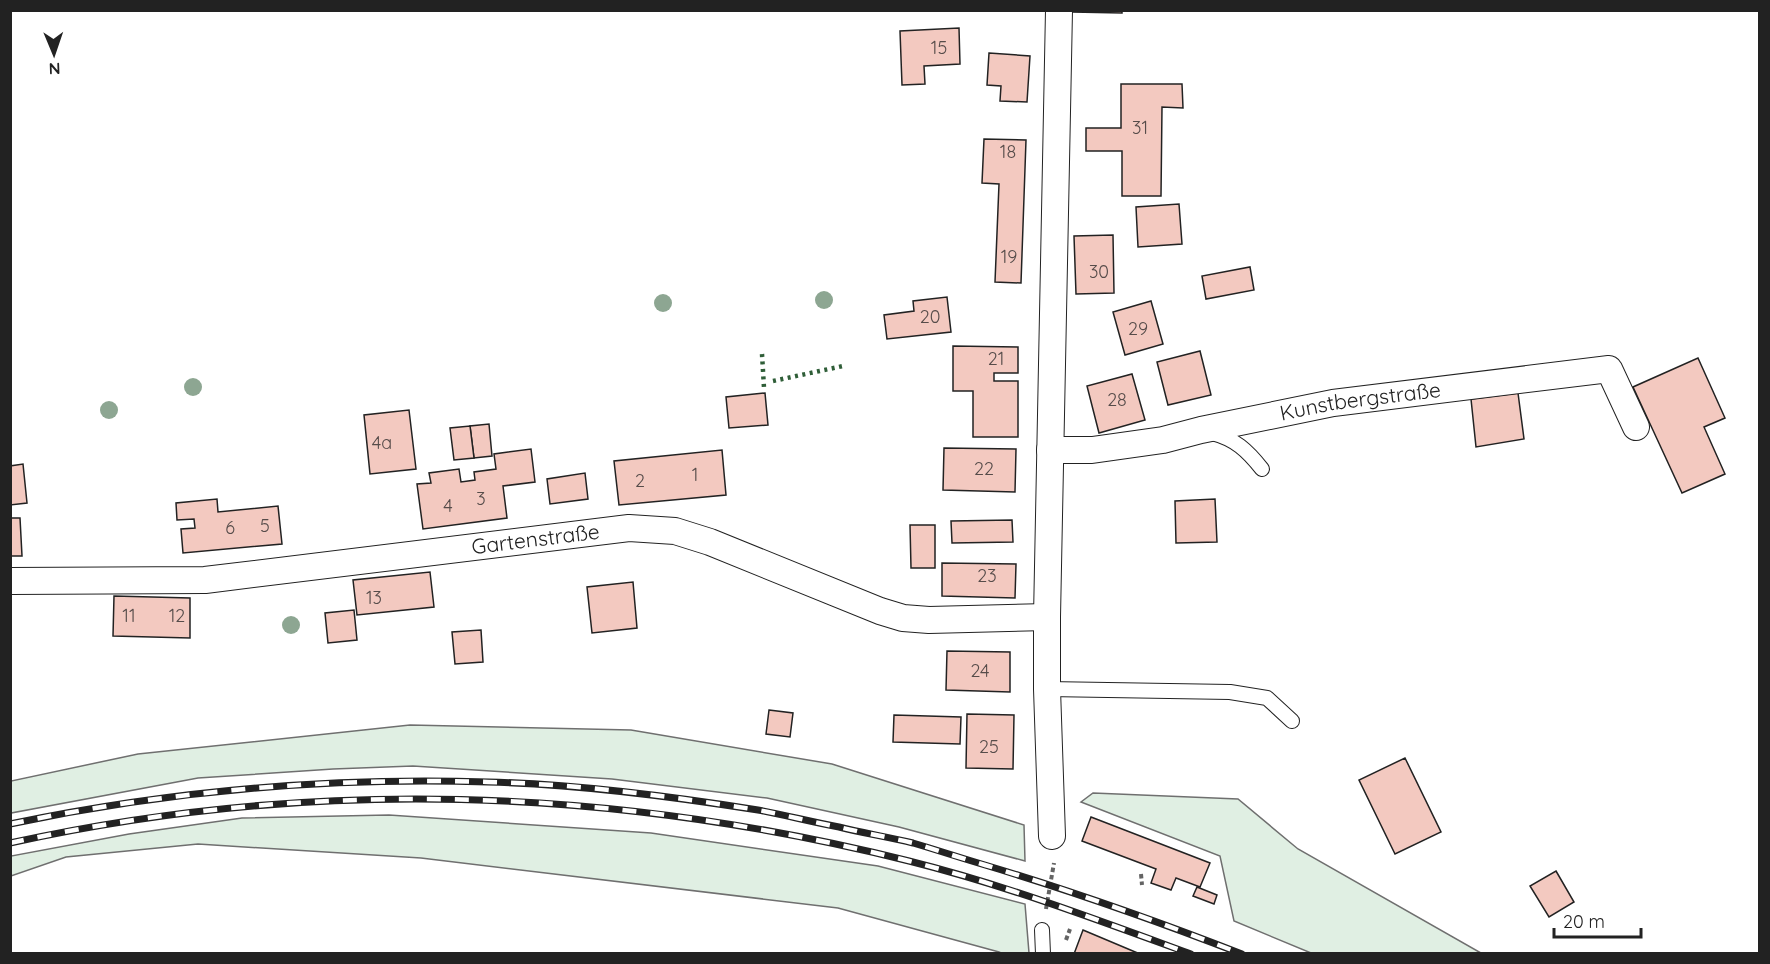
<svg xmlns="http://www.w3.org/2000/svg" width="1770" height="964" font-family="Quicksand,sans-serif">
<style>
.green{fill:#e0efe3;stroke:#6f6f6f;stroke-width:1.5}
.building{fill:#f3c9c0;stroke:#222;stroke-width:1.5}
.lines{fill:none;stroke-linecap:round;stroke-linejoin:round}
.lane-casing{stroke:#222;stroke-width:16}
.street-casing{stroke:#222;stroke-width:28}
.path{stroke:#646464;stroke-width:4;stroke-dasharray:4.5 3;stroke-linecap:butt}
.lane{stroke:#fff;stroke-width:14}
.street{stroke:#fff;stroke-width:26}
.rail-casing{stroke:#222;stroke-width:7}
.rail{stroke:#fff;stroke-width:4.5;stroke-dasharray:14;stroke-linecap:butt}
.hedge{stroke:#2f5e38;stroke-width:4.5;stroke-dasharray:3 4.5;stroke-linecap:butt}
.tree{fill:#8da692}
.labels{text-anchor:middle;stroke-width:4.5;stroke-linejoin:round;paint-order:stroke}
.number-label{font-size:18px;fill:#564c4a}
.street-label{font-size:21px;fill:#222;stroke:#fff}
</style>
<rect width="100%" height="100%" fill="#fff"/>
<g class="green">
<polygon points="410,725 631,730 832,764 1024,825 1025,861 899,827 767,798 612,779 413,766 333,769 198,778 11,813 11,781 138,754"/>
<polygon points="1093,793 1238,799 1298,849 1481,953 1311,953 1234,921 1220,856 1081,802"/>
<polygon points="389,815 651,833 878,866 1025,904 1029,953 1001,953 999,952 838,908 421,858 198,844 66,857 11,876 11,856 129,834 242,818"/>
</g>
<g class="building">
<polygon points="1072,10 1122,10 1122,13 1072,12"/>
<polygon points="959,28 960,64 924,66 925,84 902,85 900,31"/>
<polygon points="989,53 1030,56 1027,102 1000,101 1001,86 987,85"/>
<polygon points="1121,84 1182,84 1183,108 1162,107 1161,196 1122,196 1122,151 1086,151 1086,128 1121,128"/>
<polygon points="984,139 1026,140 1021,283 995,282 999,184 982,183"/>
<polygon points="1179,204 1182,244 1138,247 1136,207"/>
<polygon points="1113,235 1114,293 1076,294 1074,236"/>
<polygon points="1250,267 1254,290 1206,299 1202,276"/>
<polygon points="947,297 951,332 887,339 884,315 914,311 913,301"/>
<polygon points="1151,301 1163,344 1125,355 1113,312"/>
<polygon points="953,346 1018,347 1018,373 994,373 994,381 1018,381 1018,437 973,437 973,391 953,391"/>
<polygon points="1200,351 1211,395 1168,405 1157,362"/>
<polygon points="1698,358 1725,418 1704,427 1725,474 1682,493 1633,387"/>
<polygon points="1132,374 1145,420 1099,433 1087,386"/>
<polygon points="765,393 768,425 729,428 726,397"/>
<polygon points="1518,393 1524,439 1476,447 1471,399"/>
<polygon points="409,410 416,469 370,474 364,415"/>
<polygon points="489,424 492,456 474,458 470,426"/>
<polygon points="470,426 474,458 454,460 450,428"/>
<polygon points="944,448 1016,449 1015,492 943,490"/>
<polygon points="531,449 535,482 503,486 507,518 423,529 417,484 431,483 429,473 459,469 461,482 475,480 474,472 496,469 494,454"/>
<polygon points="722,450 726,495 619,505 614,461"/>
<polygon points="23,464 27,503 10,505 10,466"/>
<polygon points="585,473 588,499 550,504 547,479"/>
<polygon points="217,499 218,512 278,506 282,544 183,553 181,529 195,528 194,519 177,520 176,503"/>
<polygon points="1215,499 1217,542 1176,543 1175,501"/>
<polygon points="10,518 20,518 22,556 10,556"/>
<polygon points="1012,520 1013,542 952,543 951,521"/>
<polygon points="910,525 935,525 935,568 911,568"/>
<polygon points="942,563 1016,564 1015,598 942,596"/>
<polygon points="430,572 434,607 357,615 353,580"/>
<polygon points="633,582 637,628 592,633 587,587"/>
<polygon points="114,596 190,598 190,638 113,636"/>
<polygon points="354,610 357,640 328,643 325,613"/>
<polygon points="481,630 483,662 455,664 452,632"/>
<polygon points="947,651 1010,652 1010,692 946,690"/>
<polygon points="769,710 793,713 790,737 766,734"/>
<polygon points="967,714 1014,715 1013,769 966,768"/>
<polygon points="894,715 961,717 960,744 893,742"/>
<polygon points="1405,758 1441,832 1395,854 1359,780"/>
<polygon points="1091,817 1210,863 1200,887 1176,878 1171,890 1151,883 1156,869 1082,841"/>
<polygon points="1556,871 1574,902 1549,917 1530,886"/>
<polygon points="1197,887 1217,895 1214,904 1193,896"/>
<polygon points="1083,930 1140,954 1074,954"/>
</g>
<g class="lines">
<g class="lane-casing">
<g id="lane">
<path d="M1212,433C1235,439 1247,450 1262,469"/>
<polyline points="1047,689 1230,692 1267,698 1292,721"/>
<polyline points="1042,930 1043,954"/>
</g>
</g>
<g class="street-casing">
<g id="street">
<path id="s1" d="M1050,450H1092L1163,440L1201,430L1333,403L1609,369L1636,427"/>
<path id="s2" d="M10,581L205,580L629,528L675,531L710,542L880,611L903,618L929,620L1047,617"/>
<polyline points="1052,836 1047,689 1047,617 1059,10"/>
</g>
</g>
<g class="path">
<polyline points="1141,874 1142,885"/>
<polyline points="1046,909 1054,863"/>
<polyline points="1066,940 1070,929"/>
</g>
<use href="#lane" class="lane"/>
<use href="#street" class="street"/>
<g class="rail-casing">
<g id="rail">
<path d="M10,824C168,791 327,777 488,782C578,784 669,796 758,810C785,815 812,822 839,827C863,833 888,837 913,843C937,850 961,858 985,865C1072,891 1157,921 1242,954"/>
<path d="M10,843C310,777 613,787 909,861C1005,885 1098,920 1191,954"/>
</g>
</g>
<use href="#rail" class="rail"/>
<g class="hedge">
<polyline points="762,354 764,388"/>
<polyline points="773,381 843,366"/>
</g>
</g>
<g class="tree">
<circle cx="824" cy="300" r="9"/>
<circle cx="663" cy="303" r="9"/>
<circle cx="193" cy="387" r="9"/>
<circle cx="109" cy="410" r="9"/>
<circle cx="291" cy="625" r="9"/>
</g>
<g class="labels">
<g class="number-label">
<text x="939" y="54">15</text>
<text x="1140" y="134">31</text>
<text x="1008" y="158">18</text>
<text x="1009" y="263">19</text>
<text x="1099" y="278">30</text>
<text x="930" y="323">20</text>
<text x="1138" y="335">29</text>
<text x="996" y="365">21</text>
<text x="1117" y="406">28</text>
<text x="382" y="449">4a</text>
<text x="984" y="475">22</text>
<text x="695" y="481">1</text>
<text x="640" y="487">2</text>
<text x="481" y="505">3</text>
<text x="448" y="512">4</text>
<text x="265" y="532">5</text>
<text x="230" y="534">6</text>
<text x="987" y="582">23</text>
<text x="374" y="604">13</text>
<text x="129" y="622">11</text>
<text x="177" y="622">12</text>
<text x="980" y="677">24</text>
<text x="989" y="753">25</text>
</g>
<g class="street-label">
<text dy="7" stroke="none"><textPath href="#s1" startOffset="315">Kunstbergstraße</textPath></text>
<text dy="7" stroke="none"><textPath href="#s2" startOffset="528">Gartenstraße</textPath></text>
</g>
</g>
<rect width="1770" height="964" fill="none" stroke="#222222" stroke-width="24"/>
<g transform="translate(54 54) rotate(178)" stroke="#ffffff" stroke-width="4.5" paint-order="stroke">
<path d="M0-4.5L10 22L0 15L-10 22Z" fill="#222222"/>
<text y="-9" font-size="16" font-weight="bold" text-anchor="middle" fill="#222222">N</text>
</g>
<path d="M1554 928v9h87v-9" fill="none" stroke="#222222" stroke-width="3"/>
<text x="1563" y="928" font-size="18" fill="#222222" stroke="#ffffff" stroke-width="4.5" paint-order="stroke">20 m</text>
</svg>
